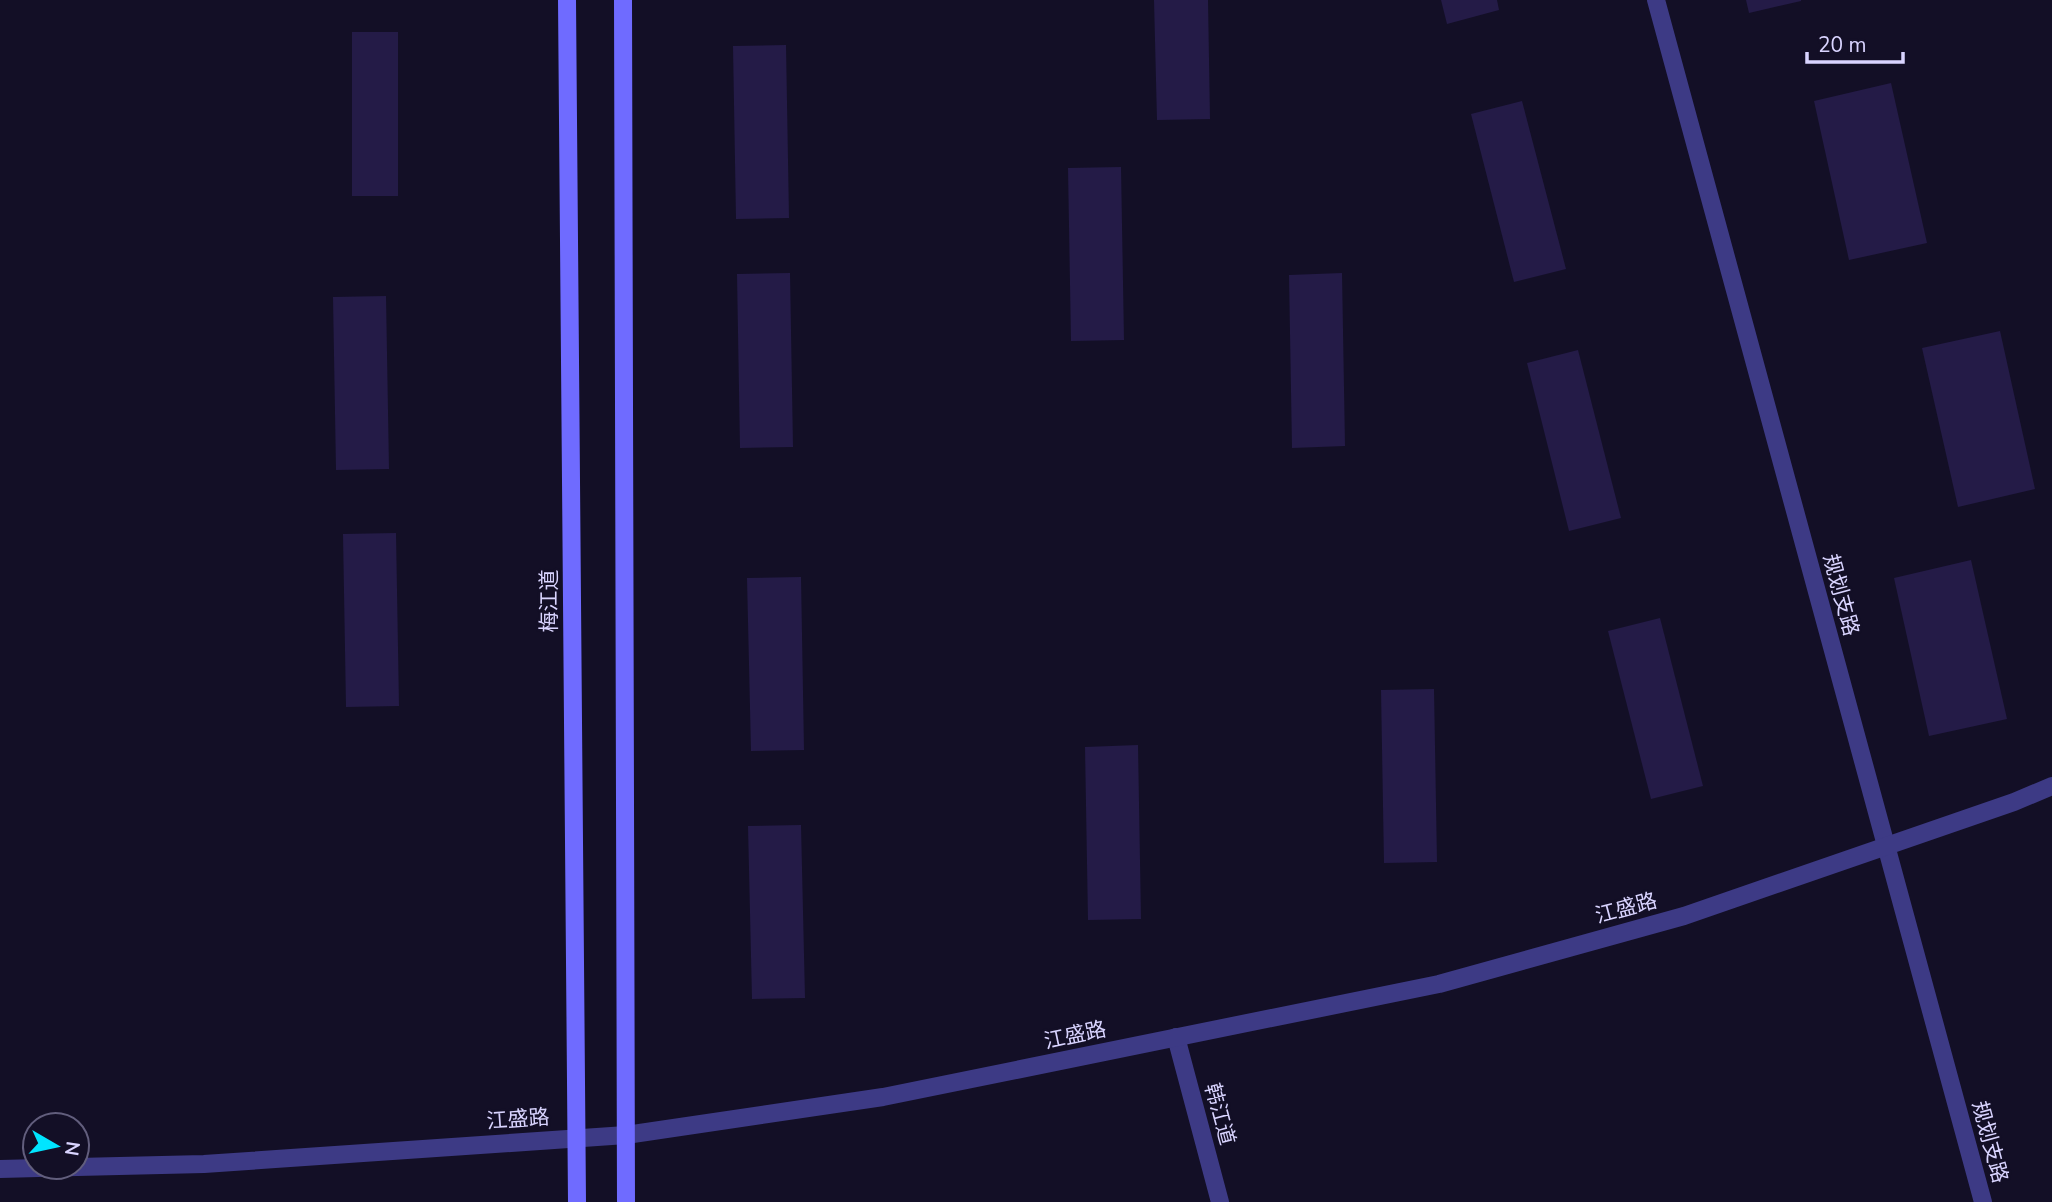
<svg xmlns="http://www.w3.org/2000/svg" width="2052" height="1202" font-family="'Nunito Sans','Noto Sans SC',sans-serif">
<style>
.building{fill:#241b47}
.lines{fill:none;stroke-linecap:round;stroke-linejoin:round}
.street{stroke:#3d3a85;stroke-width:18}
.secondary{stroke:#6f6bff;stroke-width:18}
.labels{text-anchor:middle;stroke-width:5;stroke-linejoin:round;paint-order:stroke}
.street-label{font-size:21px;fill:#d9d4ff;stroke:#130f26}
</style>
<rect width="100%" height="100%" fill="#130f26"/>
<g class="building">
<polygon points="1154,0 1208,0 1210,119 1157,120"/>
<polygon points="1441,0 1497,0 1499,10 1447,24"/>
<polygon points="1746,0 1801,0 1801,1 1749,13"/>
<rect x="352" y="32" width="46" height="164"/>
<polygon points="786,45 789,218 736,219 733,46"/>
<polygon points="1891,83 1927,243 1849,260 1814,101"/>
<polygon points="1522,101 1566,269 1514,282 1471,114"/>
<polygon points="1121,167 1124,340 1071,341 1068,168"/>
<polygon points="790,273 793,447 740,448 737,274"/>
<polygon points="1342,273 1345,446 1292,448 1289,275"/>
<polygon points="386,296 389,469 336,470 333,297"/>
<polygon points="2000,331 2035,489 1958,507 1922,348"/>
<polygon points="1578,350 1621,518 1569,531 1527,363"/>
<polygon points="396,533 399,706 346,707 343,534"/>
<polygon points="1971,560 2007,719 1929,736 1894,578"/>
<polygon points="801,577 804,750 751,751 747,578"/>
<polygon points="1660,618 1703,786 1651,799 1608,631"/>
<polygon points="1434,689 1437,862 1384,863 1381,690"/>
<polygon points="1138,745 1141,919 1088,920 1085,747"/>
<polygon points="801,825 805,998 752,999 748,826"/>
</g>
<g class="lines">
<g class="street">
<polyline points="1656,0 1983,1202"/>
<polyline points="1176,1037 1220,1202"/>
<polyline points="77,1167 204,1164 626,1135 883,1097 1439,984 1684,916 2014,802 2052,786"/>
<polyline points="0,1169 77,1167"/>
</g>
<g class="secondary">
<polyline points="567,0 577,1202"/>
<polyline points="623,0 626,1202"/>
</g>
</g>
<g class="labels">
<g class="street-label">
<text transform="translate(1841 595) rotate(75)" y="7">规划支路</text>
<text transform="translate(549 601) rotate(-90)" y="7">梅江道</text>
<text transform="translate(1626 908) rotate(-15)" y="7">江盛路</text>
<text transform="translate(1075 1035) rotate(-12)" y="7">江盛路</text>
<text transform="translate(1220 1114) rotate(75)" y="7">韩江道</text>
<text transform="translate(518 1119) rotate(-4)" y="7">江盛路</text>
<text transform="translate(1990 1142) rotate(75)" y="7">规划支路</text>
</g>
</g>
<g transform="translate(56 1146) rotate(99)"><circle r="33" fill="#130f26" stroke="#625e7d" stroke-width="2"/>
<path d="M0-5L12 26L0 18L-12 26Z" fill="#00e5ff"/>
<text y="-10" font-size="19" font-weight="bold" text-anchor="middle" fill="#d9d4ff">N</text>
</g>
<path d="M1807 52v10h96v-10" fill="none" stroke="#d9d4ff" stroke-width="3.5"/>
<text x="1818" y="52" font-size="21" fill="#d9d4ff" stroke="#130f26" stroke-width="5" paint-order="stroke">20 m</text>
</svg>
